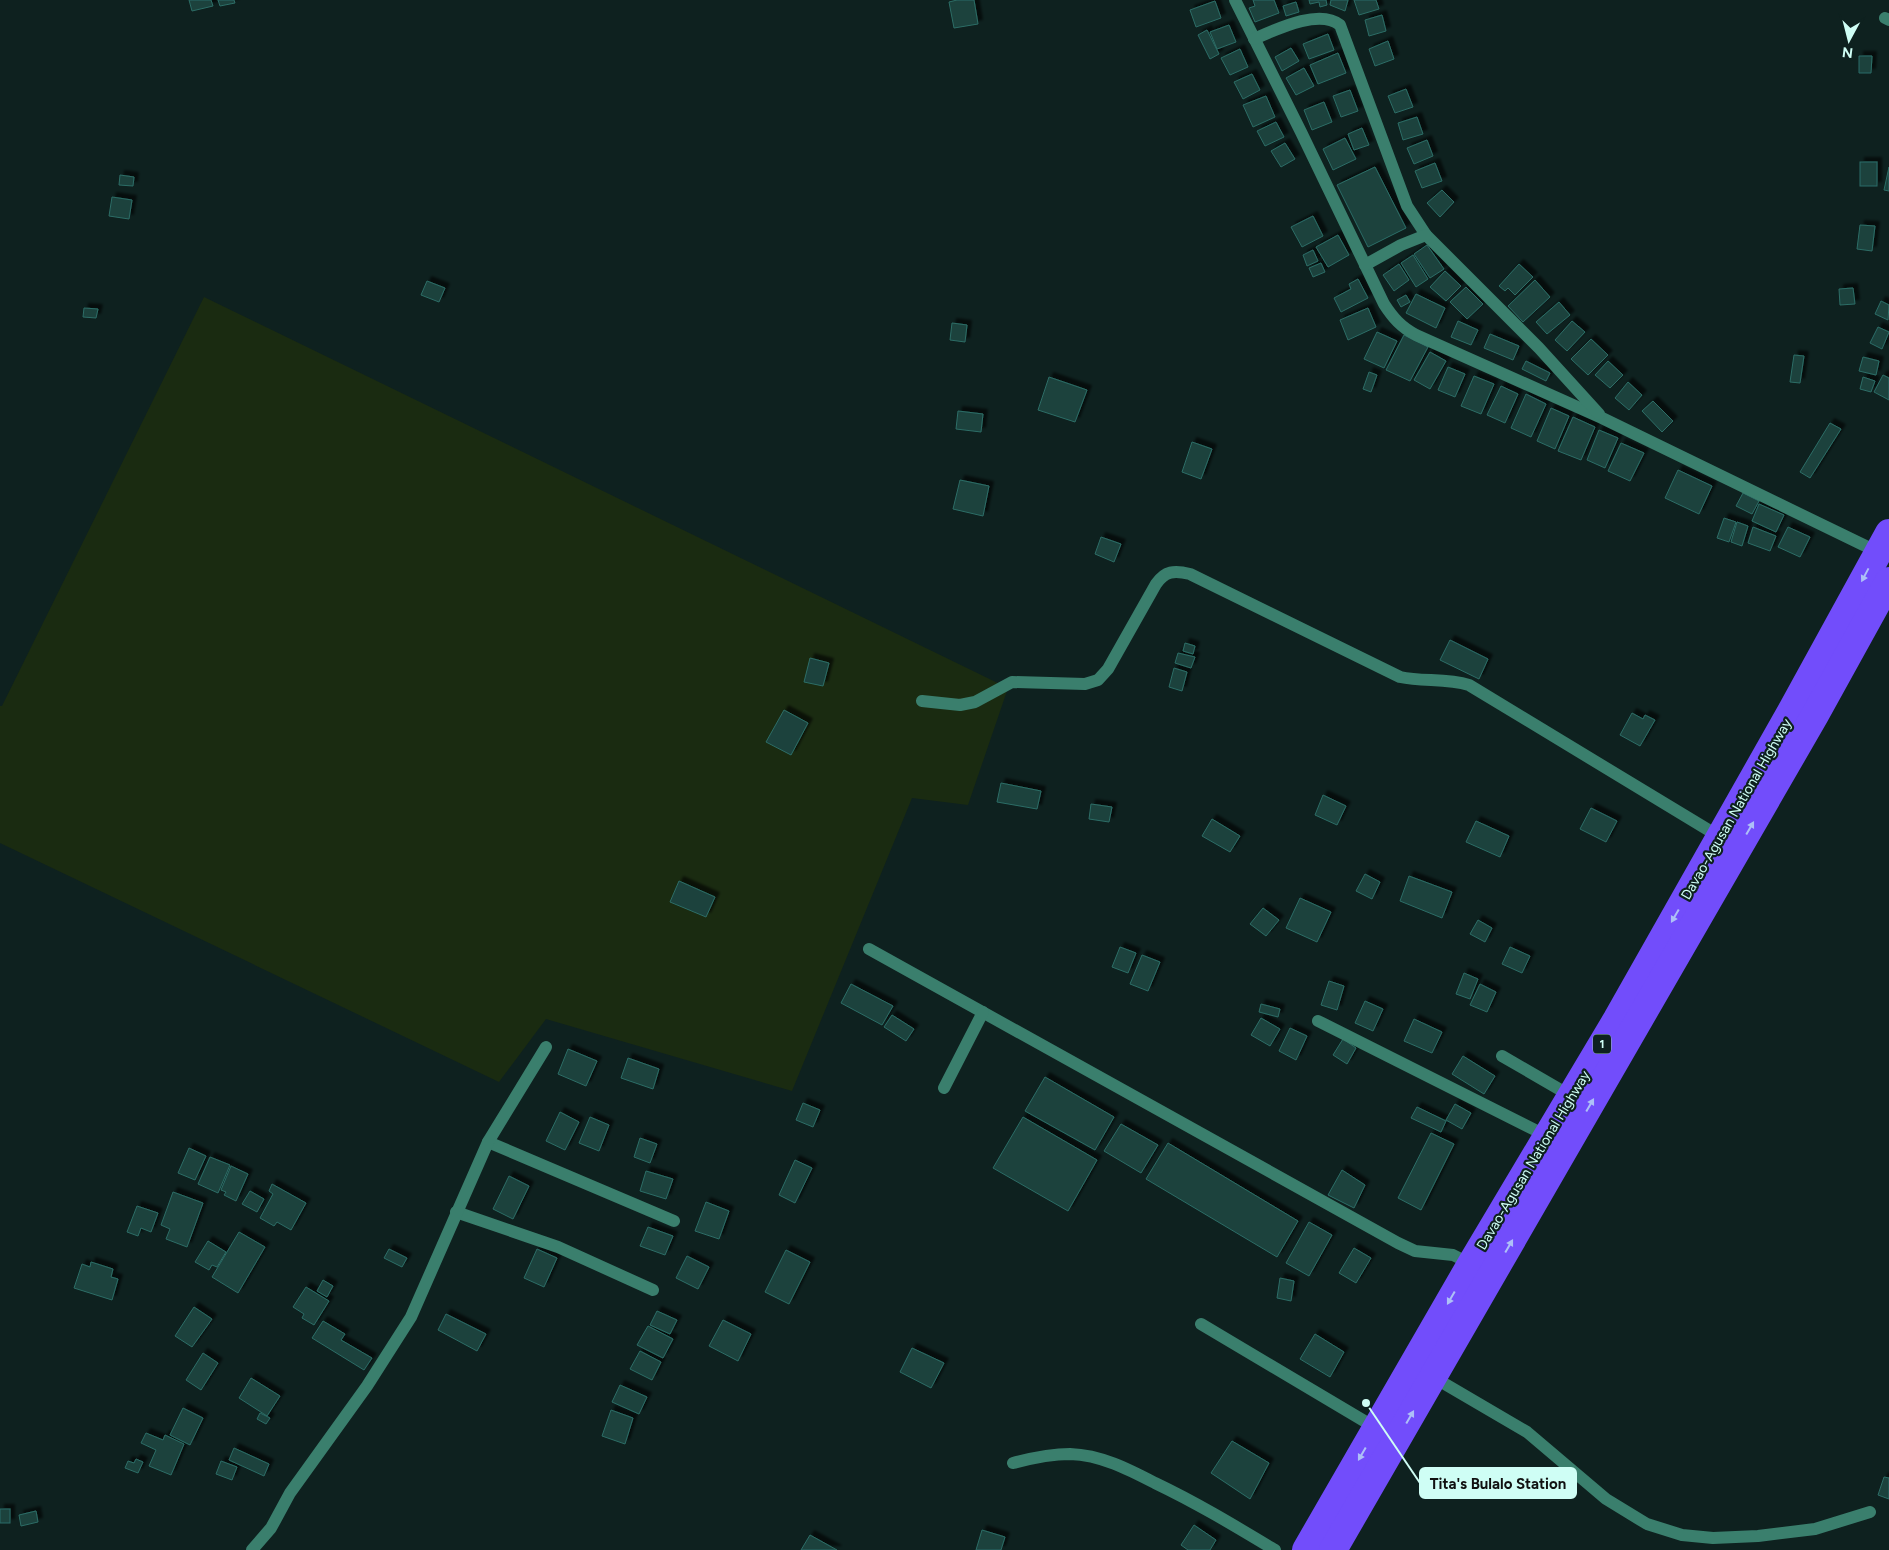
<svg xmlns="http://www.w3.org/2000/svg" width="1889" height="1550" font-family="Figtree,sans-serif">
<style>
.green{fill:#1a2b11}
.building{fill:#1a423e;stroke:#2d6d66;filter:url(#shadow)}
.lines{fill:none;stroke-linecap:round;stroke-linejoin:round}
.minor{stroke:#3a7f6d;stroke-width:12}
.highway{stroke:#724dfb;stroke-width:28}
.oneway{fill:#aec0f7}
.labels{text-anchor:middle;stroke-width:4.5;stroke-linejoin:round;paint-order:stroke}
.shield{fill:#0e211f;stroke:#95bcb5;stroke-width:1}
.shield-label{font-size:12px;font-weight:bold;fill:#cffef5}
.street-label{font-size:14px;fill:#cffef5;stroke:#0e211f}
.leader{fill:none;stroke:#cffef5;stroke-width:2}
.callout-dot{fill:#cffef5;stroke:#0e211f;stroke-width:2}
.callout{fill:#cffef5;stroke:#cffef5;stroke-width:2}
.callout-label{font-size:15px;text-anchor:middle;font-weight:bold;fill:#111}
</style>
<defs>
<filter id="shadow"><feDropShadow dx="4.5" dy="-4.5" stdDeviation="1" flood-color="#0009"/></filter>
</defs>
<rect width="100%" height="100%" fill="#0e211f"/>
<polygon class="green" points="204,297 1008,688 968,805 912,798 792,1091 546,1019 499,1082 0,843 0,706 2,706"/>
<g class="building">
<polygon points="189,0 211,0 213,6 192,11"/>
<polygon points="218,0 234,0 235,3 220,6"/>
<polygon points="957,0 974,0 978,24 954,28 949,2"/>
<polygon points="1253,0 1274,0 1279,13 1255,22 1249,8 1255,6"/>
<polygon points="1309,0 1326,0 1327,5 1320,7 1319,2 1310,4"/>
<polygon points="1331,0 1348,0 1345,11 1330,5"/>
<polygon points="1354,0 1376,0 1379,9 1359,15"/>
<polygon points="1215,1 1221,18 1196,27 1190,10"/>
<polygon points="1296,2 1299,12 1286,16 1283,6"/>
<polygon points="1382,15 1386,31 1369,36 1365,20"/>
<polygon points="1229,25 1236,42 1217,49 1210,32"/>
<polygon points="1207,30 1219,54 1210,59 1198,35"/>
<polygon points="1328,34 1334,50 1309,59 1303,44"/>
<polygon points="1388,41 1394,59 1375,66 1369,49"/>
<polygon points="1291,48 1299,61 1282,71 1275,57"/>
<polygon points="1240,49 1248,67 1230,75 1221,58"/>
<polygon points="1338,53 1346,73 1318,84 1310,65"/>
<polygon points="1859,56 1872,56 1871,73 1859,73"/>
<polygon points="1304,68 1314,86 1296,95 1286,78"/>
<polygon points="1252,74 1260,90 1243,99 1234,82"/>
<polygon points="1406,89 1413,107 1395,113 1388,96"/>
<polygon points="1350,90 1358,111 1341,117 1333,96"/>
<polygon points="1266,96 1275,117 1253,127 1243,105"/>
<polygon points="1324,102 1332,122 1312,130 1304,110"/>
<polygon points="1417,117 1423,134 1403,140 1398,123"/>
<polygon points="1276,122 1284,137 1265,146 1257,131"/>
<polygon points="1362,128 1369,145 1354,150 1348,134"/>
<polygon points="1345,138 1356,159 1333,170 1323,149"/>
<polygon points="1427,140 1433,156 1414,164 1407,148"/>
<polygon points="1285,143 1295,159 1281,167 1271,151"/>
<rect x="1860" y="162" width="17" height="24"/>
<polygon points="1435,163 1442,181 1422,188 1415,171"/>
<polygon points="1375,167 1406,228 1368,247 1337,185"/>
<polygon points="1889,167 1889,191 1884,190"/>
<polygon points="120,175 134,177 133,186 119,185"/>
<polygon points="1442,190 1454,202 1440,217 1427,203"/>
<polygon points="112,197 132,200 129,219 109,216"/>
<polygon points="1313,216 1323,236 1302,247 1291,227"/>
<polygon points="1860,225 1875,226 1872,251 1857,249"/>
<polygon points="1338,235 1349,255 1328,267 1316,247"/>
<polygon points="1427,245 1444,269 1430,278 1414,254"/>
<polygon points="1313,250 1318,261 1307,266 1303,255"/>
<polygon points="1413,255 1428,279 1416,287 1401,263"/>
<polygon points="1321,263 1325,272 1313,277 1309,268"/>
<polygon points="1399,264 1409,280 1394,291 1383,275"/>
<polygon points="1519,264 1533,277 1515,295 1508,288 1505,291 1499,286"/>
<polygon points="1445,271 1461,286 1446,301 1430,287"/>
<polygon points="1358,279 1368,298 1341,312 1334,298 1351,289 1349,284"/>
<polygon points="1535,280 1550,297 1523,322 1508,306"/>
<polygon points="427,281 445,288 439,302 421,295"/>
<polygon points="1466,287 1483,304 1467,319 1450,302"/>
<polygon points="1853,288 1855,304 1840,305 1839,289"/>
<polygon points="1416,294 1445,308 1436,328 1406,313"/>
<polygon points="1406,295 1410,302 1401,307 1397,300"/>
<polygon points="1881,301 1889,305 1888,320 1875,314"/>
<polygon points="1559,302 1570,315 1547,334 1536,322"/>
<polygon points="84,308 98,309 96,318 83,317"/>
<polygon points="1368,308 1376,327 1348,340 1340,320"/>
<polygon points="1458,321 1478,330 1471,345 1451,337"/>
<polygon points="1572,321 1585,332 1567,351 1555,340"/>
<polygon points="952,323 967,325 965,342 950,340"/>
<polygon points="1878,327 1889,332 1882,349 1870,343"/>
<polygon points="1377,332 1397,341 1384,368 1364,359"/>
<polygon points="1490,334 1519,346 1513,360 1484,348"/>
<polygon points="1404,335 1428,347 1410,381 1386,370"/>
<polygon points="1591,339 1608,355 1588,375 1571,359"/>
<polygon points="1430,352 1446,361 1430,389 1414,380"/>
<polygon points="1794,355 1804,356 1800,383 1790,382"/>
<polygon points="1863,357 1879,361 1876,375 1859,371"/>
<polygon points="1526,361 1550,373 1546,381 1522,369"/>
<polygon points="1608,361 1623,375 1610,388 1595,375"/>
<polygon points="1448,367 1465,374 1455,397 1438,390"/>
<polygon points="1369,372 1377,375 1371,392 1363,389"/>
<polygon points="1883,375 1889,378 1889,400 1874,392"/>
<polygon points="1474,376 1494,384 1481,414 1461,406"/>
<polygon points="1049,377 1087,390 1075,422 1038,410"/>
<polygon points="1863,377 1875,381 1871,392 1860,389"/>
<polygon points="1628,382 1642,395 1629,410 1615,398"/>
<polygon points="1501,386 1518,394 1505,423 1487,415"/>
<polygon points="1526,394 1546,404 1531,437 1511,428"/>
<polygon points="1653,401 1673,421 1662,432 1642,411"/>
<polygon points="1551,408 1569,416 1555,449 1537,441"/>
<polygon points="958,411 983,414 981,432 956,429"/>
<polygon points="1573,417 1595,427 1581,460 1558,451"/>
<polygon points="1830,423 1841,429 1810,478 1800,472"/>
<polygon points="1599,430 1618,438 1605,468 1587,460"/>
<polygon points="1192,442 1212,449 1201,479 1182,472"/>
<polygon points="1621,443 1644,453 1630,481 1608,471"/>
<polygon points="1678,470 1712,486 1699,514 1665,498"/>
<polygon points="960,480 989,486 983,516 953,509"/>
<polygon points="1743,493 1759,501 1752,514 1736,506"/>
<polygon points="1759,504 1784,515 1776,532 1752,521"/>
<polygon points="1724,518 1736,522 1729,542 1717,538"/>
<polygon points="1737,522 1748,526 1742,546 1731,542"/>
<polygon points="1753,527 1776,536 1770,551 1748,543"/>
<polygon points="1788,527 1810,537 1800,557 1778,547"/>
<polygon points="1101,537 1121,544 1114,562 1095,554"/>
<polygon points="1450,640 1488,659 1479,679 1440,660"/>
<polygon points="1185,643 1195,646 1193,654 1183,651"/>
<polygon points="1178,653 1195,657 1191,668 1175,663"/>
<polygon points="810,658 829,663 823,686 804,682"/>
<polygon points="1174,668 1187,672 1182,691 1169,687"/>
<polygon points="784,710 808,723 791,755 766,742"/>
<polygon points="1632,713 1643,719 1645,715 1655,720 1640,746 1620,735"/>
<polygon points="1001,783 1041,791 1037,809 997,802"/>
<polygon points="1323,795 1346,806 1337,825 1315,815"/>
<polygon points="1091,804 1112,807 1109,822 1089,819"/>
<polygon points="1591,808 1617,821 1606,842 1580,829"/>
<polygon points="1212,819 1240,836 1230,852 1202,836"/>
<polygon points="1476,821 1509,836 1500,857 1466,842"/>
<polygon points="1365,874 1380,882 1372,899 1356,891"/>
<polygon points="1409,876 1452,892 1442,918 1400,901"/>
<polygon points="679,881 715,897 706,917 670,902"/>
<polygon points="1300,898 1331,912 1317,942 1286,928"/>
<polygon points="1263,908 1279,920 1266,936 1250,924"/>
<polygon points="1478,920 1492,928 1485,942 1470,934"/>
<polygon points="1120,947 1136,953 1128,973 1112,967"/>
<polygon points="1510,947 1530,956 1522,973 1502,964"/>
<polygon points="1142,955 1160,962 1148,991 1130,984"/>
<polygon points="1464,973 1478,979 1470,999 1456,994"/>
<polygon points="1329,981 1344,986 1337,1010 1321,1005"/>
<polygon points="851,984 893,1006 882,1025 841,1003"/>
<polygon points="1480,984 1496,992 1487,1012 1470,1005"/>
<polygon points="1365,1001 1383,1009 1373,1031 1355,1023"/>
<polygon points="1261,1004 1280,1009 1278,1017 1259,1012"/>
<polygon points="892,1015 914,1029 906,1041 884,1027"/>
<polygon points="1261,1018 1280,1029 1270,1046 1251,1035"/>
<polygon points="1414,1019 1442,1032 1432,1053 1404,1041"/>
<polygon points="1290,1028 1307,1036 1296,1060 1279,1051"/>
<polygon points="1343,1039 1356,1048 1347,1064 1333,1055"/>
<polygon points="568,1049 597,1061 586,1086 558,1074"/>
<polygon points="1463,1056 1495,1076 1484,1094 1452,1074"/>
<polygon points="628,1058 659,1069 653,1089 621,1078"/>
<polygon points="1045,1077 1114,1117 1095,1150 1025,1111"/>
<polygon points="803,1103 820,1110 813,1127 796,1120"/>
<polygon points="1455,1104 1471,1113 1462,1129 1446,1120"/>
<polygon points="1417,1107 1446,1121 1441,1132 1411,1118"/>
<polygon points="560,1112 579,1122 565,1150 546,1141"/>
<polygon points="590,1117 609,1125 599,1151 579,1143"/>
<polygon points="1023,1117 1097,1160 1068,1211 993,1168"/>
<polygon points="1121,1124 1158,1145 1141,1173 1104,1151"/>
<polygon points="1431,1133 1454,1144 1421,1210 1398,1198"/>
<polygon points="640,1138 657,1144 650,1163 634,1157"/>
<polygon points="1168,1143 1298,1221 1277,1257 1146,1179"/>
<polygon points="189,1148 206,1156 195,1180 178,1173"/>
<polygon points="210,1157 230,1165 218,1193 198,1184"/>
<polygon points="795,1160 812,1168 795,1203 779,1195"/>
<polygon points="231,1166 248,1174 236,1201 224,1195 226,1192 221,1190"/>
<polygon points="1342,1170 1365,1185 1354,1208 1328,1195"/>
<polygon points="646,1171 673,1179 666,1199 640,1191"/>
<polygon points="509,1176 529,1186 513,1219 493,1209"/>
<polygon points="272,1184 306,1203 291,1230 277,1222 274,1226 260,1218 273,1194 269,1191"/>
<polygon points="250,1191 264,1199 257,1212 242,1204"/>
<polygon points="173,1192 203,1203 187,1247 166,1239 170,1229 161,1225"/>
<polygon points="706,1202 729,1211 719,1239 695,1231"/>
<polygon points="137,1206 158,1213 151,1232 141,1228 138,1236 127,1232"/>
<polygon points="1309,1222 1332,1235 1309,1276 1286,1263"/>
<polygon points="648,1227 673,1236 665,1255 640,1246"/>
<polygon points="239,1232 265,1247 238,1293 212,1277"/>
<polygon points="208,1241 226,1252 217,1267 212,1265 209,1270 195,1262"/>
<polygon points="1354,1248 1371,1258 1356,1283 1339,1273"/>
<polygon points="389,1249 407,1258 402,1267 384,1258"/>
<polygon points="537,1249 557,1258 544,1287 524,1278"/>
<polygon points="786,1250 810,1262 789,1304 765,1292"/>
<polygon points="687,1256 709,1267 698,1289 676,1278"/>
<polygon points="91,1262 113,1269 111,1277 118,1279 112,1300 74,1288 82,1264 90,1267"/>
<polygon points="1280,1278 1294,1281 1291,1301 1277,1298"/>
<polygon points="323,1280 333,1286 327,1297 317,1291"/>
<polygon points="306,1287 329,1301 314,1325 302,1318 304,1314 293,1307"/>
<polygon points="194,1307 212,1319 192,1347 175,1336"/>
<polygon points="657,1311 677,1320 670,1334 650,1325"/>
<polygon points="446,1314 486,1334 477,1351 438,1330"/>
<polygon points="723,1320 751,1334 738,1361 709,1346"/>
<polygon points="323,1321 345,1334 341,1340 372,1358 364,1370 312,1338"/>
<polygon points="648,1326 673,1339 663,1358 637,1345"/>
<polygon points="1315,1334 1344,1352 1330,1377 1300,1359"/>
<polygon points="912,1348 944,1363 931,1388 900,1372"/>
<polygon points="640,1351 661,1362 652,1380 630,1369"/>
<polygon points="203,1353 218,1363 201,1390 186,1380"/>
<polygon points="251,1378 280,1396 267,1416 239,1398"/>
<polygon points="620,1385 647,1397 639,1414 612,1402"/>
<polygon points="183,1408 203,1418 190,1445 170,1435"/>
<polygon points="611,1410 633,1418 625,1444 602,1436"/>
<polygon points="260,1413 270,1418 266,1424 257,1419"/>
<polygon points="146,1433 163,1440 165,1435 184,1444 171,1475 149,1466 156,1450 141,1443"/>
<polygon points="1232,1441 1269,1463 1250,1499 1211,1473"/>
<polygon points="234,1448 269,1464 264,1476 229,1460"/>
<polygon points="136,1459 143,1462 138,1473 125,1468 128,1461 134,1463"/>
<polygon points="221,1461 237,1467 232,1480 216,1474"/>
<polygon points="1884,1477 1889,1478 1889,1499 1878,1495"/>
<rect x="0" y="1509" width="10" height="14"/>
<polygon points="36,1511 38,1522 21,1526 19,1515"/>
<polygon points="1194,1525 1216,1540 1210,1550 1188,1550 1181,1545"/>
<polygon points="982,1530 1005,1537 1001,1550 976,1550"/>
<polygon points="810,1535 837,1550 801,1550"/>
</g>
<g class="lines">
<g class="minor">
<path d="M1235,0L1301,132L1384,304C1393,318 1401,327 1416,335L1602,418L1880,553"/>
<polyline points="1885,18 1889,20"/>
<path d="M1254,39C1275,30 1319,8 1340,25L1407,206L1426,235L1539,348L1599,414"/>
<polyline points="1365,265 1401,245 1426,235"/>
<path d="M922,701L960,705L975,702L1012,682L1085,684L1098,680L1108,669L1156,584C1165,571 1174,570 1190,574L1400,677C1423,682 1446,678 1469,685L1720,837"/>
<polyline points="869,949 1398,1243 1415,1251 1453,1255 1473,1265"/>
<polyline points="1318,1021 1547,1136"/>
<polyline points="1502,1056 1571,1096"/>
<polyline points="944,1088 983,1012"/>
<polyline points="488,1142 674,1221"/>
<polyline points="456,1212 558,1247 653,1290"/>
<polyline points="1201,1324 1376,1428"/>
<polyline points="1433,1377 1527,1432 1606,1499 1647,1524 1682,1535 1713,1538 1758,1536 1815,1529 1870,1512"/>
<path d="M1013,1463C1032,1458 1050,1454 1070,1454C1101,1455 1128,1469 1155,1483C1197,1503 1235,1526 1275,1550"/>
<polyline points="252,1550 271,1528 290,1493 367,1386 411,1317 488,1142 546,1047"/>
</g>
<g class="highway">
<polyline points="1306,1550 1471,1264 1617,1019 1793,708 1889,533"/>
<polyline points="1333,1550 1815,715 1889,581"/>
</g>
</g>
<defs><path id="oneway-solid" d="M-6-.8H1V-3.2L6.5 0L1 3.2V.8H-6Z" transform="scale(1.25)"/></defs>
<g class="oneway">
<use href="#oneway-solid" transform="translate(1865 575) rotate(118)"/>
<use href="#oneway-solid" transform="translate(1750 828) rotate(-60)"/>
<use href="#oneway-solid" transform="translate(1675 916) rotate(120)"/>
<use href="#oneway-solid" transform="translate(1590 1105) rotate(-60)"/>
<use href="#oneway-solid" transform="translate(1509 1246) rotate(-60)"/>
<use href="#oneway-solid" transform="translate(1451 1298) rotate(120)"/>
<use href="#oneway-solid" transform="translate(1410 1417) rotate(-60)"/>
<use href="#oneway-solid" transform="translate(1362 1454) rotate(120)"/>
</g>
<g class="labels">
<rect class="shield" x="1593" y="1034.5" width="18" height="19" rx="4"/>
<g class="shield-label">
<text x="1602" y="1048">1</text>
</g>
<g class="street-label">
<text transform="translate(1736 809) rotate(-60)" y="5">Davao-Agusan National Highway</text>
<text transform="translate(1533 1160) rotate(-59)" y="5">Davao-Agusan National Highway</text>
</g>
</g>
<path class="leader" d="M1366 1403L1420 1483"/>
<circle class="callout-dot" cx="1366" cy="1403" r="5"/>
<rect class="callout" x="1420" y="1468" width="156" height="30" rx="5"/>
<g class="callout-label">
<text x="1498" y="1489">Tita's Bulalo Station</text>
</g>
<g transform="translate(1849 40) rotate(187)" stroke="#0e211f" stroke-width="4" paint-order="stroke">
<path d="M0-4L9 19L0 12L-9 19Z" fill="#cffef5"/>
<text y="-8" font-size="14" font-weight="bold" text-anchor="middle" fill="#cffef5">N</text>
</g>
</svg>
